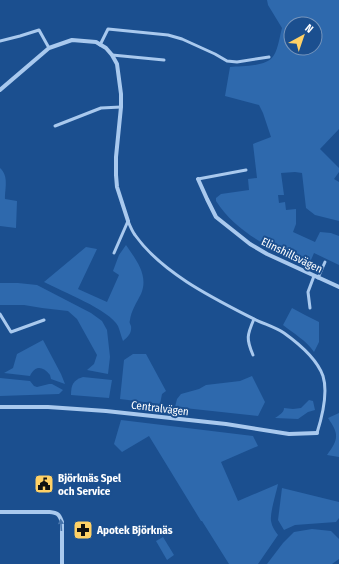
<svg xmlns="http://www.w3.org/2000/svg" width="339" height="564" font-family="'Fira Sans Condensed',sans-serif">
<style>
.green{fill:#2e69ad;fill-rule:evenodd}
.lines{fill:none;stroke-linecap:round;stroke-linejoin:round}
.service{stroke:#a9c9ee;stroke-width:3}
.minor{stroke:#a9c9ee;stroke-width:4}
.oneway{fill:#4674ac}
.labels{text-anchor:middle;stroke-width:4;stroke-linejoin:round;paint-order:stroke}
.street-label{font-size:11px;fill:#fff;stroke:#1b4f8f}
.poi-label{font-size:11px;font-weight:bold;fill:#fff;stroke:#1b4f8f;text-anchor:start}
</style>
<rect width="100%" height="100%" fill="#1b4f8f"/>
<g class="green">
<path d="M267,0H339V129L320,149L339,168V172L334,179L339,182V221L315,215L306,208L302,173L295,172L281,173L284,195H278L279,203L285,202L286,210L296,209V224L293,232L315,242L320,232L331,233L339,236V265L314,253L308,267C275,250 237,234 216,201V198L221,194L249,190L248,179L257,178L253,144L271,137L263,113L259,105L225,96L230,67C242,66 268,67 274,55C278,49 280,35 282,28L268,5ZM291,24H315V48H291Z"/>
<path d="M0,168C9,176 5,188 5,199L17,201L16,228L0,226Z"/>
<path d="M126,245C136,260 149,275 141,294C137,302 131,311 130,320C129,323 130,323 131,326C132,333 128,337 123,341C121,336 120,331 118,326C110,310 61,291 44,282L86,247L97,249L78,289L107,302L119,275L113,271L119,255Z"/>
<polygon points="0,283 18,283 37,285 91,313 102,321 107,330 110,357 108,374 87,370 94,364 97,355 77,319 68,311 42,308 24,305 0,305"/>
<path d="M292,308L305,315L319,322V342L314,352C306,340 294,334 283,325Z"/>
<path d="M43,340L61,374L65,384L51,379L50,375C43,366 35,365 30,376L4,373L13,368L17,354Z"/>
<polygon points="133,354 146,354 166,391 162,394 160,404 120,399 124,360"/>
<polygon points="252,376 265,402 258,416 175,407 177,399 181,394 199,389 206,385 240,381"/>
<path d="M83,377L112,380L109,398L71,395C71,385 73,380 83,377Z"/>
<polygon points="0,378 30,381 34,386 37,387 49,384 52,384 63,390 59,394 0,396"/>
<path d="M309,400L313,401L315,410L308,412L298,419L275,418C279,415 284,413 284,408L293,409L301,408Z"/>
<path d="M339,413V457L327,455C339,439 339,434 328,418Z"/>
<path d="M121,420L253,436L258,446L221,462L238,501L278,484C276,494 270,512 271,521C272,527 275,531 278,535L258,564H229L202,521H201L149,436L122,452L114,444Z"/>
<polygon points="282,488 339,502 339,518 336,522 295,525 284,530 278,520"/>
<polygon points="312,529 331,531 339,539 339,559 332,564 267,564 283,543 294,532"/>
<polygon points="163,537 174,555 167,560 156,541"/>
</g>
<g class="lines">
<g class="service">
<polyline points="0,41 20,36 39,30 49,48"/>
<polyline points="100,45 108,29 168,35 182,39 215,54 227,61 237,62 269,57"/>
<polyline points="112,55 164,60"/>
<polyline points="55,126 101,108 121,107"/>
<polyline points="198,179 246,170"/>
<path d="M128,221C130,226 132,231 135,235C162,273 213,298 254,319C264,324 275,327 284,333C298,343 317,359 323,376C328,392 322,417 317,433"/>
<polyline points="114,253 128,221"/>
<polyline points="318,278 325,262"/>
<polyline points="310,308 308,292 314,276"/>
<polyline points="0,314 11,332 44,320"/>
<path d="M253,355C246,339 247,335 254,319"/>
</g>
<g class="minor">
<polyline points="0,90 49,48 72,40 96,42 106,48 112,55 117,64 121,94 121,107 116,157 116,175 117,187 128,221"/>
<polyline points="198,179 207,199 216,217 250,244 267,254 339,287"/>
<polyline points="0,407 48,407 106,411 226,424 289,434 317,433"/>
<path d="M0,512H49C57,513 59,513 62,522V564"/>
</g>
</g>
<defs><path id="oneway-solid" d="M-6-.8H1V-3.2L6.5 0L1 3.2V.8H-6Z"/></defs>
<use class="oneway" href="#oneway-solid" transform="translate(61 525) rotate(-94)"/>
<defs>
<g id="civic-square" transform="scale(1)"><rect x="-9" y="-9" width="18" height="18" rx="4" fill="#ffd166" stroke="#1b4f8f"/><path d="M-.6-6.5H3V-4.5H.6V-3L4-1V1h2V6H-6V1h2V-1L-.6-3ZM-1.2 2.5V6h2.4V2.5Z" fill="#111"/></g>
<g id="pharmacy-square" transform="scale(1)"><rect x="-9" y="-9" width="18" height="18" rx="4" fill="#ffd166" stroke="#1b4f8f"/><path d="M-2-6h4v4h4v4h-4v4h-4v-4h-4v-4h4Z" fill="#111"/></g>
</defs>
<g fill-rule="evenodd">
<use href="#civic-square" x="44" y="484"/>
<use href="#pharmacy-square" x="83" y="530"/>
</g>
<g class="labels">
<g class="street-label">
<text transform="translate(292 255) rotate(26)" y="4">Elinshillsvägen</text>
<text transform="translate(160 408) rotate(7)" y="4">Centralvägen</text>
</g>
<g class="poi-label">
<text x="58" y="482">Björknäs Spel<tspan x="58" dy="13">och Service</tspan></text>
<text x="97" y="534">Apotek Björknäs</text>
</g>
</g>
<g transform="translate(303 36) rotate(40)"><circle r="19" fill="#1b4f8f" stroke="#7695bc"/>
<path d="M0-3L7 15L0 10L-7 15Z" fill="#ffd166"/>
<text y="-6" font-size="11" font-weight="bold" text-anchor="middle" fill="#ffffff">N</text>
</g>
</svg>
